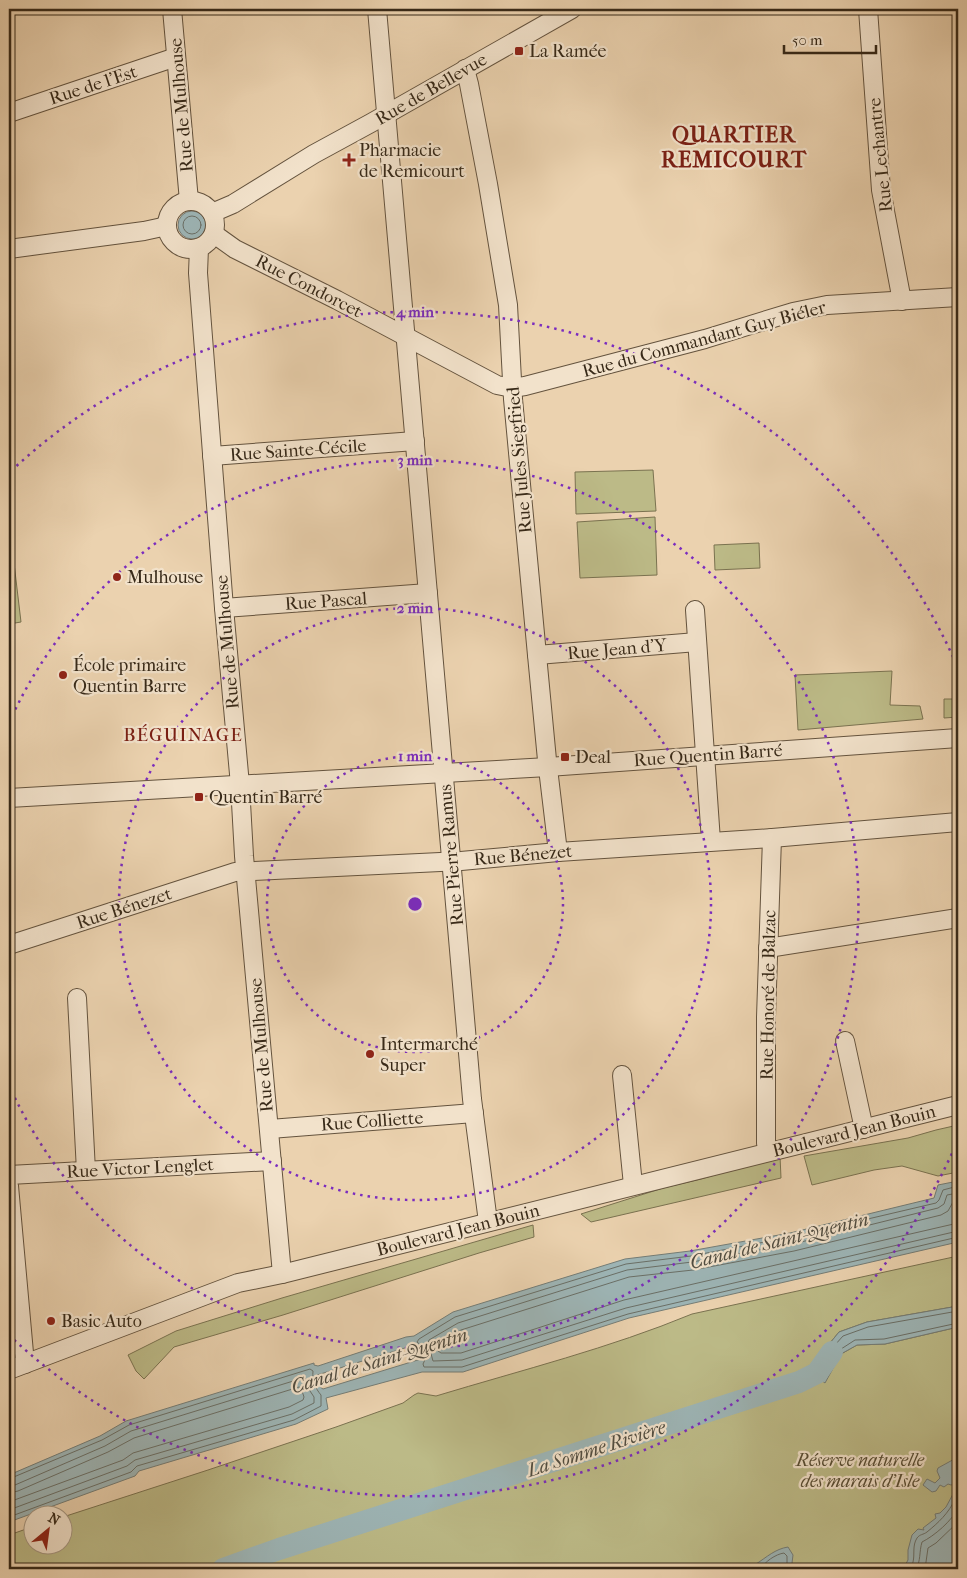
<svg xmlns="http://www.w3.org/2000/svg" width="967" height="1578" font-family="'IM FELL French Canon',serif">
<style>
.green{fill:#bcba87;stroke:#7a7250}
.water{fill:#9db5b6;stroke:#747d77;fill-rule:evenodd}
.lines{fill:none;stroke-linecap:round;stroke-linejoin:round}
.shore{stroke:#6a6f67;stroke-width:1}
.river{stroke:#9db5b6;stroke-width:22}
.minor-casing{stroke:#64533e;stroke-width:20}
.minor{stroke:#f2e2cb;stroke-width:18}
.ring{fill:none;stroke:#7b2cbf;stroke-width:2.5;stroke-dasharray:2.5 5}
.poi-dot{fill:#8f2418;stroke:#f2e2cb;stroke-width:2}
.labels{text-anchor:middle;stroke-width:4.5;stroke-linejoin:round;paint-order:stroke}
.poi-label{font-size:18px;fill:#372918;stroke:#f2e2cb;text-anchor:start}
.street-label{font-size:18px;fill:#372918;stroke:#f2e2cb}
.park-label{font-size:18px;font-style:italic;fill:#584d34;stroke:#f2e2cb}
.neighbourhood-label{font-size:19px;letter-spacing:1px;fill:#7a1f14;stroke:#f2e2cb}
.water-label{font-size:19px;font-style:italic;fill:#504c40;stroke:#f2e2cb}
.district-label{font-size:22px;font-weight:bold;letter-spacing:1px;fill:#7a1f14;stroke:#f2e2cb}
.centre{fill:#7b2cbf;stroke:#f2e2cb;stroke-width:2.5}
.ring-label{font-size:15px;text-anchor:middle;font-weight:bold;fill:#7b2cbf;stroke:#f2e2cb;stroke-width:4.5;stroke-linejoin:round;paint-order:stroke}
</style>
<rect width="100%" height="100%" fill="#ebd2af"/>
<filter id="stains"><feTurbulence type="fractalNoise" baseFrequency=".004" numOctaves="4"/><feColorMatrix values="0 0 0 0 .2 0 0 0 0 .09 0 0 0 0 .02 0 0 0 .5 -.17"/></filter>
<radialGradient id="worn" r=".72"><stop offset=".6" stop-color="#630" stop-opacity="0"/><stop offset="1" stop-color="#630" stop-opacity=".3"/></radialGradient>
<g class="green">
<polygon points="653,470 656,511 576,514 575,472"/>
<polygon points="655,517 657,575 580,578 577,522"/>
<polygon points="9,538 11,538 21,622 9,624"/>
<polygon points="759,543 760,568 715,570 714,545"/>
<polygon points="892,671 890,705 920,706 923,719 798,730 795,675"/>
<polygon points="944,699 958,699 958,717 944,718"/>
<polygon points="958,1125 958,1172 938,1176 902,1166 874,1170 812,1185 804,1156 908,1138 936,1130"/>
<polygon points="780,1156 781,1178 591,1222 581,1214 663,1188 701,1179"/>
<polygon points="533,1225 534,1237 479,1253 283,1315 174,1347 144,1379 136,1371 128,1355 176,1331 282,1298"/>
<path d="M958,1256V1306L867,1322L839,1332L808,1370L836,1364L841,1354L857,1345L885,1344L958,1327V1569H9V1535L32,1527V1546H62L63,1517L208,1470L336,1427L403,1403L414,1395L418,1393L436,1396C522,1370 610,1348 692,1314Z"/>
</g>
<g class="water">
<circle cx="192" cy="225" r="14"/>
<path d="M958,1181V1242L629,1318L463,1372H422L326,1398L328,1409L296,1424L139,1471L135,1476L9,1522V1475L100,1436L126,1421L314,1363V1365L318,1366L406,1337L414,1336L453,1312L625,1259L690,1251L790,1233L934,1198L938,1185ZM408,1347L418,1349L421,1359L323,1389L320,1387L317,1375Z"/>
<polygon points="958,1306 958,1327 885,1344 857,1345 841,1354 825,1383 808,1370 839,1332 867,1322"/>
<polygon points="958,1457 958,1483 951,1485 948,1484 944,1487 940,1485 936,1491 932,1492 923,1485 927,1479 935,1483 940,1478 937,1471 938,1468"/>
<polygon points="955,1493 958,1494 958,1569 903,1569 908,1560 908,1550 912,1535 918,1529 924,1530 923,1528 936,1518 935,1514 940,1513 946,1507 953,1494"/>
<path d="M788,1547L793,1555L792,1563L801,1569H756V1564C767,1557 775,1549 788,1547Z"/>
</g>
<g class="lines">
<g class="shore">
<circle cx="192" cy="225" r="9"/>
<path d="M958,1186L943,1190L939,1200L936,1203L791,1237L691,1256L626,1264L455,1317L419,1339L417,1342C424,1347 428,1356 423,1364L424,1367H462L628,1314L958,1237"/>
<polyline points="958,1193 947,1195 944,1204 938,1208 793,1244 692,1262 627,1270 458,1323 429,1340 428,1343 433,1361 462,1360 626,1308 958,1231"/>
<polyline points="958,1200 953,1202 948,1211 941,1215 794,1251 693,1270 629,1277 461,1330 438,1343 438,1351 441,1353 461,1353 624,1300 958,1223"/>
<polyline points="958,1311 868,1327 843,1336 826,1355 816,1370 821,1374 824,1374 838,1351 855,1340 884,1339 958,1323"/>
<path d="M9,1479L102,1440L129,1425L310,1369L313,1371C312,1380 315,1388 321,1395V1406L294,1420L137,1466L131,1472L9,1517"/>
<polyline points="9,1486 15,1485 105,1446 131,1431 303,1378 306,1379 310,1391 314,1397 314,1403 292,1414 135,1460 127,1466 9,1510"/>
<polyline points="9,1493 18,1491 108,1452 134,1438 299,1387 301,1388 304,1397 303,1400 289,1407 133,1453 123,1460 9,1502"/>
<path d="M761,1569C764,1562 776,1554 784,1553L787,1556V1565L792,1569"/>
<path d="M909,1569C909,1569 913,1563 913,1562C915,1554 912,1546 917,1538C920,1534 923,1535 927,1532C938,1523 949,1513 955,1499L958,1498"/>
<path d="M916,1569C921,1561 919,1552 922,1542C934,1536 952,1521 958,1508"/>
<polyline points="925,1569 928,1548 936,1543 958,1522"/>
</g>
<polyline class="river" points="223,1569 279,1549 799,1382 817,1373 832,1352"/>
<g class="minor-casing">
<g id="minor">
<polyline points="172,9 189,201"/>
<polyline points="377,9 472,1099 488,1222"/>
<polyline points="868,9 881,190 902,301"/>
<polyline points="465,69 469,84 488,184 508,305 513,399 537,655 547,760 558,852"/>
<polyline points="9,113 176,57"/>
<circle cx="191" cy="225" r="24"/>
<polyline points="212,213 233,204 314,154 371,123 572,9"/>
<polyline points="214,234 235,249 337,300 497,385 512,388 525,386 705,339 793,312 827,305 958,297"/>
<polyline points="199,248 198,273 206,376 224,608 240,785 244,856 282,1274"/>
<polyline points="9,249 144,231 167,226"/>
<polyline points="212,456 415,441"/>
<polyline points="224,608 428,593"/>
<polyline points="695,610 711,841"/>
<polyline points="537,655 697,642"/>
<polyline points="9,798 548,767 958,738"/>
<polyline points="9,945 235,872 461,861 558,852 772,838 958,822"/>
<polyline points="768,948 958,918"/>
<polyline points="77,998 86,1171"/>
<polyline points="845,1041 864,1129"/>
<polyline points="622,1075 633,1185"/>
<polyline points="270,1129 474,1113"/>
<polyline points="768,1152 766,1143 766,1017 772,838"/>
<polyline points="9,1175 272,1161"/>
<polyline points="9,1186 25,1364"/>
<polyline points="9,1370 238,1283 282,1274 958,1105"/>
</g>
</g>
<use href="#minor" class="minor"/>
</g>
<g class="ring">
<circle cx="415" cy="904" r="148"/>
<circle cx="415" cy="904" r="296"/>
<path d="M9 723A444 444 0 1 1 9 1085"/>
<path d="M958 1140A592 592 0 0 1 11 1337M11 471A592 592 0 0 1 958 668"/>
</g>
<g class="poi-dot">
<rect x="514" y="46" width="10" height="10" rx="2.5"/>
<path d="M346.5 152.5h5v5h5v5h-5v5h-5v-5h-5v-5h5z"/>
<circle cx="117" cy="577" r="5"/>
<circle cx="63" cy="675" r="5"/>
<rect x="560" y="752" width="10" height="10" rx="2.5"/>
<rect x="194" y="792" width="10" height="10" rx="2.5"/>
<circle cx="370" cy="1054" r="5"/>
<circle cx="51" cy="1321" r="5"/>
</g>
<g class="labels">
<g class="poi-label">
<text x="529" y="57">La Ramée</text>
<text x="359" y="156">Pharmacie<tspan x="359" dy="21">de Remicourt</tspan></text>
<text x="127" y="583">Mulhouse</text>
<text x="73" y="671">École primaire<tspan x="73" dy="21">Quentin Barre</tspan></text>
<text x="575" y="763">Deal</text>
<text x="209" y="803">Quentin Barré</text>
<text x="380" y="1050">Intermarché<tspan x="380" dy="21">Super</tspan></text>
<text x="61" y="1327">Basic Auto</text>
</g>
<g class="street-label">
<text transform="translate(93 85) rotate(-18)" y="6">Rue de l'Est</text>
<text transform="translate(431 89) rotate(-30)" y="6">Rue de Bellevue</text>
<text transform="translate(181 105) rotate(-95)" y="6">Rue de Mulhouse</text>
<text transform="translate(880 155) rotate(-96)" y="6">Rue Lechantre</text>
<text transform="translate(309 286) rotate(27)" y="6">Rue Condorcet</text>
<text transform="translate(704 339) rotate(-15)" y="6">Rue du Commandant Guy Biéler</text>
<text transform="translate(298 450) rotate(-4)" y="6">Rue Sainte-Cécile</text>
<text transform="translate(519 460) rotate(-95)" y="6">Rue Jules Siegfried</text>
<text transform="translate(326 601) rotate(-4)" y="6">Rue Pascal</text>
<text transform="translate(227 642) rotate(-95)" y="6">Rue de Mulhouse</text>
<text transform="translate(617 649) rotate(-5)" y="6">Rue Jean d'Y</text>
<text transform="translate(708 755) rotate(-4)" y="6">Rue Quentin Barré</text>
<text transform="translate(451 855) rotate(-95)" y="6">Rue Pierre Ramus</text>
<text transform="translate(523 855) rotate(-5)" y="6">Rue Bénezet</text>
<text transform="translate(124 908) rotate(-18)" y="6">Rue Bénezet</text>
<text transform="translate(768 995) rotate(-89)" y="6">Rue Honoré de Balzac</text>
<text transform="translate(261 1045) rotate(-95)" y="6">Rue de Mulhouse</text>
<text transform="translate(372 1121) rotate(-4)" y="6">Rue Colliette</text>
<text transform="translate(854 1131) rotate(-14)" y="6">Boulevard Jean Bouin</text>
<text transform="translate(140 1168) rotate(-3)" y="6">Rue Victor Lenglet</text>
<text transform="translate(458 1230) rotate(-14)" y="6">Boulevard Jean Bouin</text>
</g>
<g class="park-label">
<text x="860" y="1466">Réserve naturelle<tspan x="860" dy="21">des marais d'Isle</tspan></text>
</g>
<g class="neighbourhood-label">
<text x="183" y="741">BÉGUINAGE</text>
</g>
<g class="water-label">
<text transform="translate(779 1240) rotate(-14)" y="7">Canal de Saint-Quentin</text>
<text transform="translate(379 1360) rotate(-17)" y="7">Canal de Saint-Quentin</text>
<text transform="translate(596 1448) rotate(-18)" y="7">La Somme Rivière</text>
</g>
<g class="district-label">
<text x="734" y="142">QUARTIER<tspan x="734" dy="25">REMICOURT</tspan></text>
</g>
</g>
<circle cx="415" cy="904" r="8" class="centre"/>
<g class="ring-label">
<text x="415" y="317">4 min</text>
<text x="415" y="465">3 min</text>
<text x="415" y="613">2 min</text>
<text x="415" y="761">1 min</text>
</g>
<rect width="967" height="1578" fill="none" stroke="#ebd2af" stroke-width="30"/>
<rect x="10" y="10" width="947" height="1558" fill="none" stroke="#372918" stroke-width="2.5"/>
<rect x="15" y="15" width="937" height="1548" fill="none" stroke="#372918"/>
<g transform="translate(48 1530) rotate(29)"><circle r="24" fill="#f2e2cb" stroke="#a79883"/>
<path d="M0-4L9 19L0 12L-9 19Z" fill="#8f2418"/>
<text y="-8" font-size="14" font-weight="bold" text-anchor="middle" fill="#372918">N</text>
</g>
<path d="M784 45v8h92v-8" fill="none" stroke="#372918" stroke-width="2.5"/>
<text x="792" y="45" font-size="15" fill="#372918" stroke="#f2e2cb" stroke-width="4" paint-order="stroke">50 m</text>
<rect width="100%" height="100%" filter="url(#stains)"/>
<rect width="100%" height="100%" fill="url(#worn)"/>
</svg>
